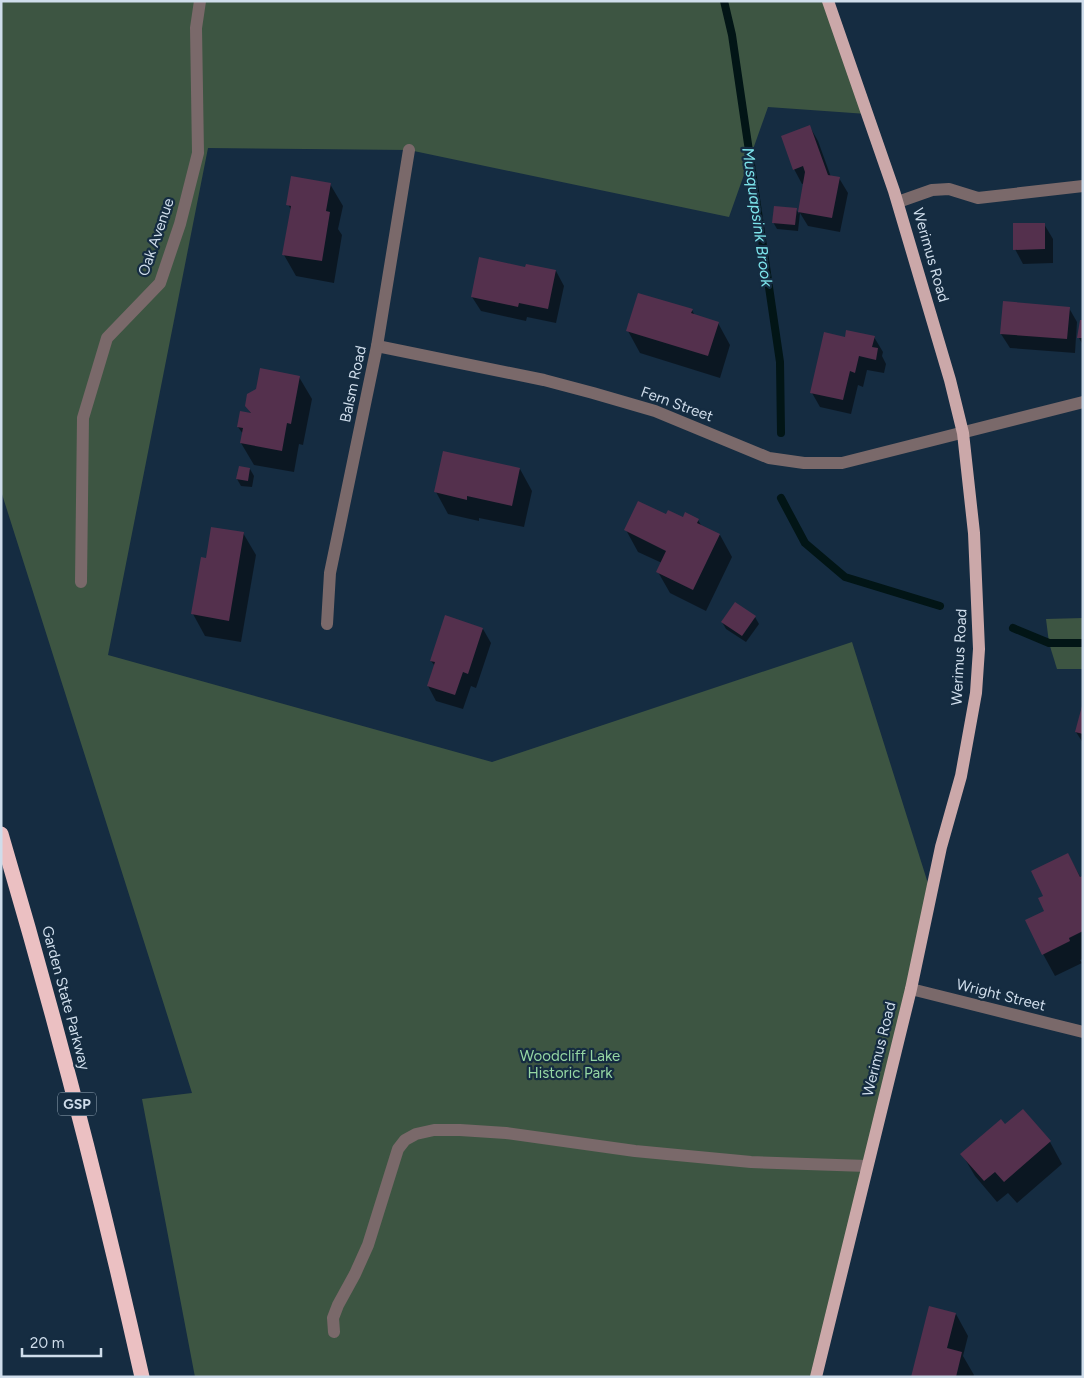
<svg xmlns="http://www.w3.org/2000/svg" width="1084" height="1378" font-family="Figtree,sans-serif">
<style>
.green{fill:#3d5542}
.shadow{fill:#0007}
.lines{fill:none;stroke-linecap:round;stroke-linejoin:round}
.stream{stroke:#021516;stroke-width:8}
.building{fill:#54304d}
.minor{stroke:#7a696a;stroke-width:12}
.major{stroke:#cba8a9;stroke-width:12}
.highway{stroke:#ebc0c2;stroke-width:15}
.labels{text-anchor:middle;stroke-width:4.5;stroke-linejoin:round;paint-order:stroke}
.shield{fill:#152c41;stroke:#97a8b8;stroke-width:1}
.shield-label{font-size:14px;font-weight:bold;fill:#cfddeb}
.street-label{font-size:15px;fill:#cfddeb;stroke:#152c41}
.park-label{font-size:15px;fill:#95d6a3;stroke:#152c41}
.water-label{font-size:16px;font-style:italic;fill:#7de5ec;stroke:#152c41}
</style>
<rect width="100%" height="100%" fill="#152c41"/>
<g class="green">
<polygon points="1,1 828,1 867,114 768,107 729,217 409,150 208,148 108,655 492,762 852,642 931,893 816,1377 195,1377 142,1099 192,1093 1,491"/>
<polygon points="1083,618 1083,669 1057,669 1049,643 1046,619"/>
</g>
<g class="shadow">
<polygon points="810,127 818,141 831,177 839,178 848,193 840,232 808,226 800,213 798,231 777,229 773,222 796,209 799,214 805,183 802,184 794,169"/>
<polygon points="330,184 343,206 338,229 342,235 334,283 296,276 284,255 291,210 288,204"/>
<polygon points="1044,224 1053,239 1053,263 1023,264 1015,249"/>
<polygon points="526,269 556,271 564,286 556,323 527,317 526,321 481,311 472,297"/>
<polygon points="1069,308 1077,322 1075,353 1010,348 1001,334"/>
<polygon points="692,310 695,316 718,323 730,345 720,378 640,353 628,331"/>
<polygon points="1083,322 1083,345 1079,338"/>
<polygon points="874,337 883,352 882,356 886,364 884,373 867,370 863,387 858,385 851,414 820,407 812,393"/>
<polygon points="299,377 312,399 303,445 299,444 294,472 254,465 241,443 243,434 238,427 252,415 246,406 257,390"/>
<polygon points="250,469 254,476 252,487 241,486 237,479"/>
<polygon points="520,469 532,491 524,527 479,518 479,521 448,514 436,492"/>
<polygon points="683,518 698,520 702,527 720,535 732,557 706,611 670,593 658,572 662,563 638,552 626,530"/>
<polygon points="243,533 256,555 241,642 205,636 193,614 207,559"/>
<polygon points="755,617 759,624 746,642 726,629 722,622"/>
<polygon points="483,629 491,643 476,688 471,686 463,709 436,701 428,686 435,666 431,661"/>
<polygon points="1083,708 1083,743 1076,732"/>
<polygon points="1068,855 1081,878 1083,877 1083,959 1080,960 1082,963 1055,976 1043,954 1046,911 1044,896"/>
<polygon points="1005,1126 1050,1142 1062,1164 1017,1203 1008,1193 997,1202 975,1176 962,1154"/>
<polygon points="956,1314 968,1336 963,1356 974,1375 973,1377 912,1377"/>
</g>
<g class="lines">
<g class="stream">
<polyline points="724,1 732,35 780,362 781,433"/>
<polyline points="781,498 805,543 845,577 940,606"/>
<polyline points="1013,628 1049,643 1083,643"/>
</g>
</g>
<g class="building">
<polygon points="810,125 828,175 840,177 832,218 798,212 805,172 803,166 793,170 781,136"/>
<polygon points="291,176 331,183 326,211 330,212 322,261 282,255 291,206 286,205"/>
<polygon points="774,206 797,208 795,225 772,223"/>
<polygon points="1013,223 1045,223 1045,249 1013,250"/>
<polygon points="479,257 525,267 526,264 556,270 548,309 519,303 518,307 471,297"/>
<polygon points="638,293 693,309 691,313 719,322 708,356 626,331"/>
<polygon points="1003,301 1070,307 1067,339 1000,334"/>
<polygon points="1080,320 1083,320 1083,338 1077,338"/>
<polygon points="846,330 875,336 872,347 878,348 876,360 859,356 855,373 850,371 843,400 810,393 824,332 845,337"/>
<polygon points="260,368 300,376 291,424 287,423 282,451 240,443 243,428 237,427 240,411 251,413 245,406 247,394 256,389"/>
<polygon points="443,451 520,468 512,506 467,496 467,500 434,492"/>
<polygon points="239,466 250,468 248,481 236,479"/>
<polygon points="638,501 666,514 668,510 683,517 685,512 699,519 697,523 720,534 693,590 656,572 666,551 624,530"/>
<polygon points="211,527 244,532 229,621 191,614 201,557 206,558"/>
<polygon points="735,602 756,616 742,636 721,622"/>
<polygon points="445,615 483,628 468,674 463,672 455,695 427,686 435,662 430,661"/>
<polygon points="1082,706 1083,706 1083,734 1075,732"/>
<polygon points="1068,853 1080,877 1083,876 1083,931 1069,938 1070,941 1042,955 1025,920 1044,911 1038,898 1043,896 1031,871"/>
<polygon points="1023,1109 1051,1141 1004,1182 995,1172 984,1181 960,1154 1001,1119 1005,1124"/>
<polygon points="929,1306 956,1313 947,1348 962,1352 956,1377 911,1377"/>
</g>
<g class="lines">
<g class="minor">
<polyline points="898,202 932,190 949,189 978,198 1083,186"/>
<polyline points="377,346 544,380 593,393 655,411 769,458 804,463 842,463 1083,402"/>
<polyline points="81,582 83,418 107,338 160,283 180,224 198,153 196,28 200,1"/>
<polyline points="327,624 330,573 377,346 409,150"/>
<polyline points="911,989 1083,1032"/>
<polyline points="334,1332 333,1318 338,1305 355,1274 368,1245 398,1149 405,1140 416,1134 434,1130 460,1130 506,1133 635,1151 751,1162 867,1166"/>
</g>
<polyline class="major" points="816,1377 911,989 941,847 961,776 976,693 979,649 974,533 963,433 950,380 894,191 828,1"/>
<path class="highway" d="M1,834C54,1013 101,1194 142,1377"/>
</g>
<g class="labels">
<rect class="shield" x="58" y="1092.5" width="38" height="23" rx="4"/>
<g class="shield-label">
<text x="77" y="1109">GSP</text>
</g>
<g class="street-label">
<text transform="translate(156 237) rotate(-71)" y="5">Oak Avenue</text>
<text transform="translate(931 255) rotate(74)" y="5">Werimus Road</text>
<text transform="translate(353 384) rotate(-78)" y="5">Balsm Road</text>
<text transform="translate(677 404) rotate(20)" y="5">Fern Street</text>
<text transform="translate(959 657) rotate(-87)" y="5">Werimus Road</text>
<text transform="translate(1001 995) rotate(14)" y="5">Wright Street</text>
<text transform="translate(66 998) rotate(75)" y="5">Garden State Parkway</text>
<text transform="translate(879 1049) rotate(-76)" y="5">Werimus Road</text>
</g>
<g class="park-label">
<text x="570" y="1061">Woodcliff Lake<tspan x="570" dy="17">Historic Park</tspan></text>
</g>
<g class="water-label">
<text transform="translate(758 217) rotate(82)" y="6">Musquapsink Brook</text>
</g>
</g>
<rect width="1084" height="1378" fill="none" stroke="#cfddeb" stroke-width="5"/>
<path d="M22 1348v8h79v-8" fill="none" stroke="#cfddeb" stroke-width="2.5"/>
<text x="30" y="1348" font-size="15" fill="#cfddeb" stroke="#152c41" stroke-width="4" paint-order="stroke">20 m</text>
</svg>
